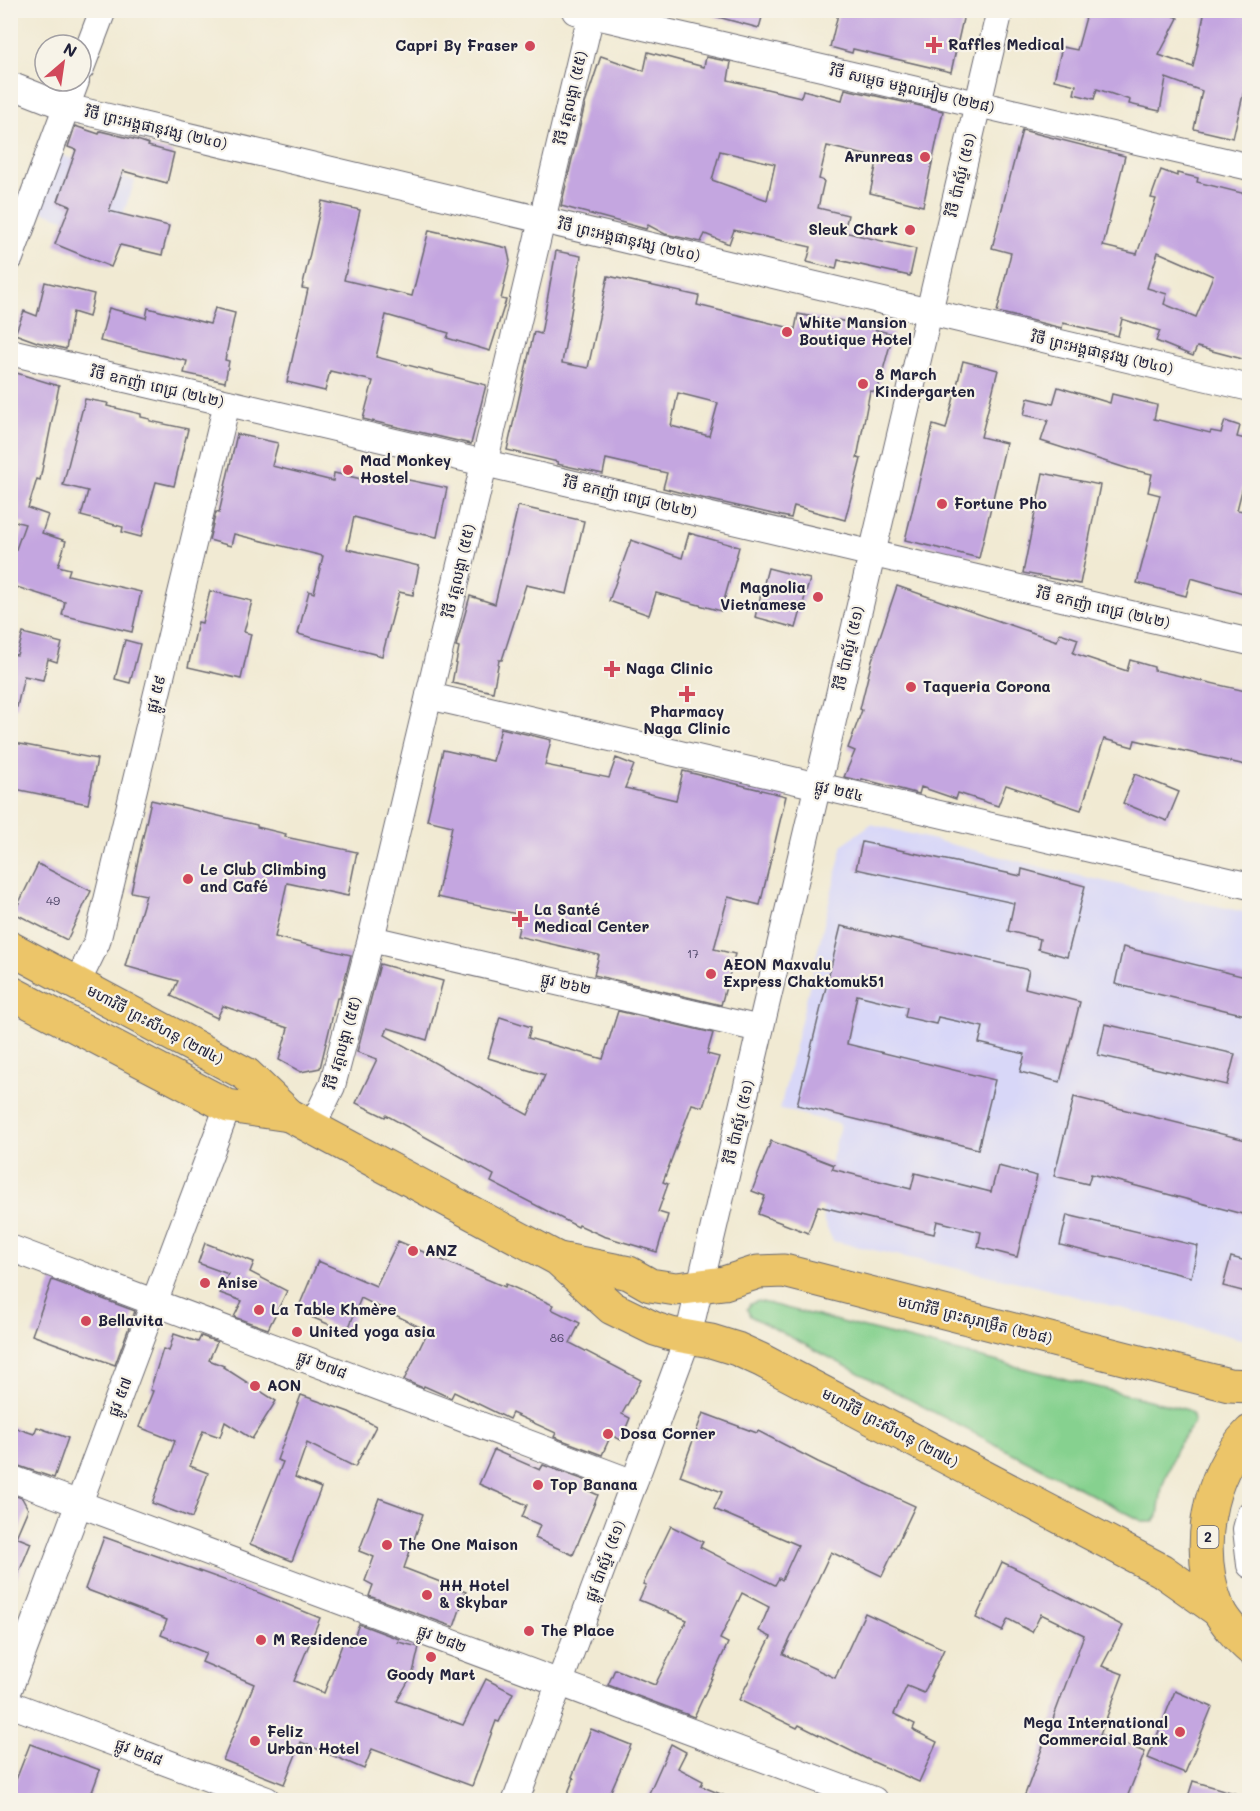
<svg xmlns="http://www.w3.org/2000/svg" width="1260" height="1811" font-family="Mali,'Noto Sans Khmer',sans-serif">
<style>
.built{fill:#d8d7f8}
.green{fill:#86d18f;stroke:#547a65;stroke-width:1.5}
.building{fill:#c4a6e0;fill-rule:evenodd}
.lines{fill:none;stroke-linecap:round;stroke-linejoin:round}
.minor-casing{stroke:#6a6870;stroke-width:28}
.major-casing{stroke:#6a6870;stroke-width:35}
.minor{stroke:#fff;stroke-width:26}
.major{stroke:#ecc569;stroke-width:33}
.poi-dot{fill:#d1495b;stroke:#f7f3e8;stroke-width:2}
.labels{text-anchor:middle;stroke-width:4.5;stroke-linejoin:round;paint-order:stroke}
.number-label{font-size:12px;fill:#4a4364}
.shield{fill:#f7f3e8;stroke:#62616f;stroke-width:1.5}
.shield-label{font-size:14px;font-weight:bold;fill:#22223b}
.poi-label{font-size:15px;font-weight:bold;fill:#22223b;stroke:#f7f3e8;text-anchor:start}
.street-label{font-size:15px;fill:#22223b;stroke:#f7f3e8}
</style>
<rect width="100%" height="100%" fill="#f7f3e8"/>
<filter id="ink" filterUnits="userSpaceOnUse"><feTurbulence type="fractalNoise" baseFrequency=".0167" numOctaves="2"/><feDisplacementMap in="SourceGraphic" scale="12" xChannelSelector="R" yChannelSelector="G"/><feConvolveMatrix kernelMatrix="1 2 1 2 8 2 1 2 1" color-interpolation-filters="sRGB"/></filter>
<filter id="wash" filterUnits="userSpaceOnUse"><feTurbulence type="fractalNoise" baseFrequency=".008" numOctaves="4" result="noise"/><feDisplacementMap in="SourceGraphic" scale="24" xChannelSelector="R" yChannelSelector="G"/><feGaussianBlur stdDeviation="1.35" result="paint"/><feColorMatrix in="noise" values="0 0 0 0 0 0 0 0 0 0 0 0 0 0 0 0 0 1.4 0 .05"/><feComposite in="paint" operator="in"/></filter>
<g filter="url(#wash)">
<rect width="100%" height="100%" fill="#f1ead3"/>
<g class="built">
<polygon points="58,154 135,181 115,237 38,210"/>
<polygon points="871,824 1053,870 1249,913 1249,1341 1023,1283 833,1241 824,1222 822,1204 840,1124 780,1109 843,844"/>
</g>
<polygon class="green" points="758,1301 1188,1410 1193,1415 1194,1422 1176,1449 1162,1487 1158,1516 1153,1522 1144,1522 750,1316 747,1309 750,1304"/>
<g id="blocks">
<g class="building">
<polygon points="715,10 764,10 759,28 714,16"/>
<polygon points="839,10 965,10 951,72 853,49 852,53 830,47"/>
<polygon points="1088,10 1163,11 1178,18 1159,55 1193,67 1205,10 1250,10 1250,22 1245,43 1250,46 1250,65 1233,138 1194,129 1202,91 1166,78 1160,111 1129,104 1130,100 1097,89 1094,99 1074,94 1076,85 1054,80 1062,47 1077,50"/>
<path d="M648,52L704,67L706,57L731,62L728,80L801,97L803,90L842,100L845,89L943,111L923,206L870,193L878,158L827,146L819,179L824,181L818,208L848,215L844,232L916,249L910,276L838,260L836,269L807,262L811,247L734,230L729,244L705,234L701,242L665,234L648,225L646,229L561,206L585,104L601,56L644,71ZM720,151L775,164L767,200L712,180Z"/>
<polygon points="75,126 99,134 100,131 137,140 149,144 148,146 174,153 167,183 123,171 109,211 169,226 162,255 120,245 111,267 55,244 70,206 58,201 76,150 68,147"/>
<path d="M1022,130L1125,156L1103,246L1137,254L1156,199L1151,198L1161,170L1177,176V173L1198,178L1197,182L1250,195V361L1197,347L1193,356L1156,341L1160,331L1122,319L1118,336L1063,323L1062,328L997,312L1011,253L992,248ZM1158,252L1213,276L1196,317L1164,304L1167,294L1147,288Z"/>
<polygon points="322,201 360,210 344,280 412,296 429,230 507,248 510,261 501,299 506,300 490,351 447,338 449,333 386,315 376,357 486,385 471,444 363,419 373,381 330,371 325,391 287,382 308,289 302,288"/>
<path d="M556,251L581,256L562,363L588,368L608,276L699,296L697,305L795,329L798,314L837,322L838,320L893,334L877,392L870,391L857,458L861,459L845,520L794,506L791,518L693,496L663,488L667,473L606,459L603,474L557,464L558,462L507,450L534,332L541,334ZM678,393L718,403L709,436L671,426Z"/>
<polygon points="45,282 94,294 89,317 73,312 66,349 37,342 15,334 24,311 37,316"/>
<polygon points="109,308 146,318 148,308 210,324 215,308 235,313 225,360 229,361 225,382 184,373 187,361 100,341"/>
<polygon points="963,361 998,370 981,437 1006,443 979,558 905,540 933,425 946,429"/>
<polygon points="10,371 59,386 40,480 37,479 28,508 48,515 42,533 66,541 58,566 70,569 68,575 141,592 132,632 62,615 65,602 10,585 10,566 25,524 10,520"/>
<polygon points="1058,387 1110,403 1112,394 1157,405 1154,419 1210,433 1211,431 1221,433 1225,421 1240,426 1237,437 1250,440 1250,459 1237,510 1250,512 1250,595 1191,578 1186,596 1137,583 1160,495 1148,492 1152,474 1129,469 1041,441 1048,420 1024,415 1028,398 1053,404"/>
<polygon points="85,399 108,403 107,406 141,414 141,417 150,419 150,421 188,429 174,486 156,482 141,537 122,532 123,527 81,516 88,491 63,485"/>
<polygon points="237,434 278,443 272,466 333,481 334,473 371,481 373,475 394,480 394,477 447,488 437,537 401,530 354,517 347,549 419,566 413,595 399,592 382,656 298,634 309,591 314,593 323,556 234,534 231,546 209,540 216,512 219,513"/>
<polygon points="1043,473 1100,485 1080,584 1023,573"/>
<polygon points="518,506 584,521 567,594 526,585 502,660 499,660 493,692 452,683 459,647 456,646 470,596 495,604"/>
<polygon points="689,533 739,547 721,611 656,593 649,615 609,601 631,540 682,558"/>
<polygon points="768,568 810,579 796,628 755,617"/>
<polygon points="897,586 1057,641 1060,633 1078,639 1073,653 1127,671 1130,660 1154,667 1154,670 1250,692 1250,766 1135,740 1133,747 1104,739 1081,810 1006,785 998,806 958,793 956,799 921,787 919,794 862,779 861,781 844,777 855,751 848,748 862,710 860,709 872,660"/>
<polygon points="210,591 252,601 244,632 251,634 241,679 188,667 198,622 202,623"/>
<polygon points="23,633 62,643 57,662 48,659 43,680 24,676 17,707 10,707 10,654 17,655"/>
<polygon points="125,640 140,644 130,683 115,679"/>
<polygon points="501,728 551,740 545,765 609,778 616,758 634,765 625,788 676,800 683,771 786,796 760,905 728,897 714,949 735,954 721,1005 594,975 599,955 517,936 522,915 437,897 452,826 427,820 443,750 493,761"/>
<polygon points="10,742 97,759 88,804 10,788"/>
<polygon points="1135,774 1179,792 1167,821 1123,803"/>
<polygon points="151,800 257,825 257,827 286,834 285,837 357,852 348,896 287,883 275,937 351,955 340,998 337,998 320,1068 301,1072 279,1060 288,1028 223,1006 217,1018 171,996 178,981 125,966 146,895 131,892"/>
<polygon points="862,842 1021,876 1022,869 1085,886 1067,957 1038,949 1040,939 1008,931 1014,903 856,869"/>
<polygon points="38,864 91,891 67,940 14,913"/>
<polygon points="841,926 1029,970 1025,988 1080,1002 1060,1082 1020,1072 1025,1054 979,1043 983,1027 938,1017 936,1024 905,1017 907,1007 857,995 847,1044 995,1080 978,1149 797,1105"/>
<polygon points="1123,947 1250,978 1250,1016 1115,984"/>
<polygon points="380,964 443,981 427,1040 388,1028 385,1035 528,1115 545,1075 488,1058 500,1017 531,1027 528,1038 603,1059 618,1011 713,1033 707,1054 719,1057 703,1107 692,1104 663,1182 668,1184 658,1212 668,1215 657,1252 603,1236 579,1225 578,1227 491,1182 494,1175 386,1115 385,1117 356,1103 377,1059 357,1052"/>
<polygon points="1105,1024 1235,1054 1227,1085 1098,1055"/>
<polygon points="1074,1097 1250,1141 1250,1216 1091,1174 1088,1184 1054,1176"/>
<polygon points="771,1141 834,1165 832,1169 911,1189 915,1173 991,1192 998,1166 1037,1176 1017,1257 978,1247 981,1232 937,1221 934,1234 818,1206 808,1233 758,1214 765,1196 752,1191"/>
<polygon points="1067,1215 1198,1246 1191,1277 1060,1245"/>
<polygon points="398,1241 505,1287 506,1284 553,1305 551,1309 580,1323 570,1343 641,1380 622,1414 630,1418 621,1440 611,1435 602,1455 554,1437 556,1433 512,1413 509,1419 454,1392 451,1398 424,1386 423,1388 404,1380 428,1331 361,1298 347,1332 297,1311 318,1261 376,1286"/>
<polygon points="205,1243 254,1262 250,1272 287,1291 268,1329 234,1317 242,1301 220,1293 228,1274 198,1263"/>
<polygon points="1231,1257 1250,1262 1250,1293 1223,1286"/>
<polygon points="52,1280 135,1311 115,1365 32,1335"/>
<polygon points="174,1334 198,1342 201,1336 217,1342 209,1360 224,1366 223,1367 276,1401 252,1439 225,1422 220,1437 203,1431 190,1466 208,1473 192,1518 152,1503 175,1441 139,1427 153,1391 150,1390 163,1349 169,1351"/>
<polygon points="301,1395 349,1412 376,1426 355,1467 307,1443 295,1477 321,1488 292,1561 250,1544 283,1462 277,1460"/>
<polygon points="703,1413 757,1433 758,1431 818,1462 915,1506 882,1576 831,1552 783,1654 835,1678 865,1613 944,1649 924,1693 907,1686 894,1714 915,1724 913,1729 915,1731 937,1742 919,1782 871,1761 799,1725 797,1728 739,1700 771,1637 759,1631 769,1607 742,1593 720,1639 728,1643 694,1717 608,1685 615,1669 655,1685 687,1620 639,1600 646,1585 643,1584 671,1526 703,1542 700,1547 775,1585 779,1578 782,1580 798,1545 714,1509 722,1492 680,1476"/>
<polygon points="10,1426 34,1434 37,1427 68,1438 54,1478 10,1463"/>
<polygon points="494,1450 540,1470 543,1465 590,1482 587,1490 598,1495 573,1555 535,1538 540,1525 522,1517 527,1505 479,1484"/>
<polygon points="10,1494 22,1498 28,1509 16,1537 31,1543 11,1592"/>
<polygon points="379,1498 423,1514 404,1568 466,1592 454,1627 369,1596 373,1585 365,1581 374,1557 359,1551"/>
<polygon points="104,1537 235,1584 235,1583 320,1618 294,1681 324,1693 343,1642 351,1645 359,1624 399,1639 398,1642 419,1647 413,1673 397,1701 463,1725 486,1679 513,1693 499,1722 496,1721 472,1786 372,1749 364,1769 301,1742 284,1784 223,1760 254,1684 202,1662 206,1653 161,1635 167,1620 85,1589"/>
<polygon points="1002,1562 1044,1582 1043,1584 1123,1626 1102,1666 1123,1674 1100,1735 1145,1752 1126,1800 1023,1800 1084,1635 1041,1614 1032,1632 1008,1619 1002,1631 976,1618"/>
<polygon points="1175,1691 1212,1707 1185,1773 1148,1758"/>
<polygon points="591,1729 631,1745 607,1800 565,1800 574,1778 572,1777"/>
<polygon points="30,1744 100,1770 89,1800 10,1800 10,1795"/>
<polygon points="671,1744 686,1752 678,1768 703,1781 701,1786 735,1800 646,1800"/>
<polygon points="1193,1781 1244,1796 1243,1800 1187,1800"/>
</g>
</g>
</g>
<g filter="url(#ink)">
<use href="#blocks" fill-opacity="0" stroke="#6a6870" stroke-width="1.5"/>
<g class="lines">
<g class="minor-casing">
<g id="minor">
<polyline points="575,11 1250,167"/>
<polyline points="81,68 103,10"/>
<polyline points="10,85 66,107 1250,388"/>
<polyline points="10,258 76,81"/>
<polyline points="10,352 1250,642"/>
<polyline points="429,696 1250,886"/>
<polyline points="371,939 760,1029"/>
<polyline points="77,983 97,942 227,403"/>
<polyline points="312,1127 332,1086 371,939 592,10"/>
<polyline points="10,1248 634,1483"/>
<polyline points="10,1478 874,1800"/>
<polyline points="1250,1514 1246,1529 1250,1565"/>
<polyline points="10,1687 228,1106"/>
<polyline points="10,1704 267,1800"/>
<polyline points="516,1800 688,1337 1000,10"/>
</g>
</g>
<g class="major-casing">
<g id="major">
<polyline points="10,948 246,1074 289,1115 558,1259 612,1308 655,1329 671,1334 711,1341 737,1349 761,1360 1161,1570 1219,1611"/>
<polyline points="10,992 228,1106 289,1115"/>
<polyline points="559,1259 629,1273 650,1285 676,1289 724,1283 758,1272 784,1271 1229,1385 1250,1386"/>
<path d="M1250,1432C1206,1476 1195,1551 1218,1609C1223,1620 1240,1640 1250,1648"/>
</g>
</g>
<use href="#minor" class="minor"/>
<use href="#major" class="major"/>
</g>
</g>
<g class="poi-dot">
<path d="M931 36h6v6h6v6h-6v6h-6v-6h-6v-6h6z"/>
<circle cx="530" cy="46" r="6"/>
<circle cx="925" cy="157" r="6"/>
<circle cx="910" cy="230" r="6"/>
<circle cx="787" cy="332" r="6"/>
<circle cx="863" cy="384" r="6"/>
<circle cx="348" cy="470" r="6"/>
<circle cx="942" cy="504" r="6"/>
<circle cx="818" cy="597" r="6"/>
<path d="M609 660h6v6h6v6h-6v6h-6v-6h-6v-6h6z"/>
<circle cx="911" cy="687" r="6"/>
<path d="M684 685h6v6h6v6h-6v6h-6v-6h-6v-6h6z"/>
<circle cx="188" cy="879" r="6"/>
<path d="M517 910h6v6h6v6h-6v6h-6v-6h-6v-6h6z"/>
<circle cx="711" cy="974" r="6"/>
<circle cx="413" cy="1251" r="6"/>
<circle cx="205" cy="1283" r="6"/>
<circle cx="259" cy="1310" r="6"/>
<circle cx="86" cy="1321" r="6"/>
<circle cx="297" cy="1332" r="6"/>
<circle cx="255" cy="1386" r="6"/>
<circle cx="608" cy="1434" r="6"/>
<circle cx="538" cy="1485" r="6"/>
<circle cx="387" cy="1545" r="6"/>
<circle cx="427" cy="1595" r="6"/>
<circle cx="529" cy="1631" r="6"/>
<circle cx="261" cy="1640" r="6"/>
<circle cx="431" cy="1657" r="6"/>
<circle cx="1180" cy="1732" r="6"/>
<circle cx="255" cy="1741" r="6"/>
</g>
<g class="labels">
<g class="number-label">
<text x="53" y="905">49</text>
<text x="693" y="958">17</text>
<text x="557" y="1342">86</text>
</g>
<rect class="shield" x="1197.5" y="1526" width="21" height="22" rx="4.5"/>
<g class="shield-label">
<text x="1208" y="1542">2</text>
</g>
<g class="poi-label">
<text x="948" y="50">Raffles Medical</text>
<text x="518" y="51" text-anchor="end">Capri By Fraser</text>
<text x="913" y="162" text-anchor="end">Arunreas</text>
<text x="898" y="235" text-anchor="end">Sleuk Chark</text>
<text x="799" y="328">White Mansion<tspan x="799" dy="17">Boutique Hotel</tspan></text>
<text x="875" y="380">8 March<tspan x="875" dy="17">Kindergarten</tspan></text>
<text x="360" y="466">Mad Monkey<tspan x="360" dy="17">Hostel</tspan></text>
<text x="954" y="509">Fortune Pho</text>
<text x="806" y="593" text-anchor="end">Magnolia<tspan x="806" dy="17">Vietnamese</tspan></text>
<text x="626" y="674">Naga Clinic</text>
<text x="923" y="692">Taqueria Corona</text>
<text x="687" y="717" text-anchor="middle">Pharmacy<tspan x="687" dy="17">Naga Clinic</tspan></text>
<text x="200" y="875">Le Club Climbing<tspan x="200" dy="17">and Café</tspan></text>
<text x="534" y="915">La Santé<tspan x="534" dy="17">Medical Center</tspan></text>
<text x="723" y="970">AEON Maxvalu<tspan x="723" dy="17">Express Chaktomuk51</tspan></text>
<text x="425" y="1256">ANZ</text>
<text x="217" y="1288">Anise</text>
<text x="271" y="1315">La Table Khmère</text>
<text x="98" y="1326">Bellavita</text>
<text x="309" y="1337">United yoga asia</text>
<text x="267" y="1391">AON</text>
<text x="620" y="1439">Dosa Corner</text>
<text x="550" y="1490">Top Banana</text>
<text x="399" y="1550">The One Maison</text>
<text x="439" y="1591">HH Hotel<tspan x="439" dy="17">&amp; Skybar</tspan></text>
<text x="541" y="1636">The Place</text>
<text x="273" y="1645">M Residence</text>
<text x="431" y="1680" text-anchor="middle">Goody Mart</text>
<text x="1168" y="1728" text-anchor="end">Mega International<tspan x="1168" dy="17">Commercial Bank</tspan></text>
<text x="267" y="1737">Feliz<tspan x="267" dy="17">Urban Hotel</tspan></text>
</g>
<g class="street-label">
<text transform="translate(912 89) rotate(13)" y="5">វិថី សម្តេច មង្គលអៀម (២២៨)</text>
<text transform="translate(571 98) rotate(-77)" y="5">វិថី វត្តលង្កា (៥៥)</text>
<text transform="translate(156 128) rotate(13)" y="5">វិថី ព្រះអង្គផានុវង្ស (២៤០)</text>
<text transform="translate(961 175) rotate(-77)" y="5">វិថី ប៉ាស្ទ័រ (៥១)</text>
<text transform="translate(629 240) rotate(13)" y="5">វិថី ព្រះអង្គផានុវង្ស (២៤០)</text>
<text transform="translate(1102 353) rotate(13)" y="5">វិថី ព្រះអង្គផានុវង្ស (២៤០)</text>
<text transform="translate(157 387) rotate(13)" y="5">វិថី ឧកញ៉ា ពេជ្រ (២៤២)</text>
<text transform="translate(630 497) rotate(13)" y="5">វិថី ឧកញ៉ា ពេជ្រ (២៤២)</text>
<text transform="translate(459 571) rotate(-77)" y="5">វិថី វត្តលង្កា (៥៥)</text>
<text transform="translate(1103 608) rotate(13)" y="5">វិថី ឧកញ៉ា ពេជ្រ (២៤២)</text>
<text transform="translate(849 648) rotate(-77)" y="5">វិថី ប៉ាស្ទ័រ (៥១)</text>
<text transform="translate(156 694) rotate(-76)" y="5">ផ្លូវ ៥៩</text>
<text transform="translate(839 791) rotate(13)" y="5">ផ្លូវ ២៥៤</text>
<text transform="translate(566 984) rotate(13)" y="5">ផ្លូវ ២៦២</text>
<text transform="translate(155 1025) rotate(28)" y="5">មហាវិថី ព្រះសីហនុ (២៧៤)</text>
<text transform="translate(343 1043) rotate(-74)" y="5">វិថី វត្តលង្កា (៥៥)</text>
<text transform="translate(739 1122) rotate(-77)" y="5">វិថី ប៉ាស្ទ័រ (៥១)</text>
<text transform="translate(975 1320) rotate(14)" y="5">មហាវិថី ព្រះសុរាម្រឹត (២៦៨)</text>
<text transform="translate(322 1365) rotate(21)" y="5">ផ្លូវ ២៧៨</text>
<text transform="translate(120 1397) rotate(-69)" y="5">ផ្លូវ ៥៧</text>
<text transform="translate(890 1428) rotate(28)" y="5">មហាវិថី ព្រះសីហនុ (២៧៤)</text>
<text transform="translate(605 1561) rotate(-69)" y="5">ផ្លូវ ប៉ាស្ទ័រ (៥១)</text>
<text transform="translate(442 1639) rotate(21)" y="5">ផ្លូវ ២៨២</text>
<text transform="translate(139 1752) rotate(21)" y="5">ផ្លូវ ២៨៨</text>
</g>
</g>
<rect width="1260" height="1811" fill="none" stroke="#f7f3e8" stroke-width="36"/>
<g transform="translate(63 63) rotate(29)"><circle r="28" fill="#f7f3e8" stroke="#a29fa3" stroke-width="1.5"/>
<path d="M0-4.5L10 22L0 15L-10 22Z" fill="#d1495b"/>
<text y="-9" font-size="16" font-weight="bold" text-anchor="middle" fill="#22223b">N</text>
</g>
</svg>
